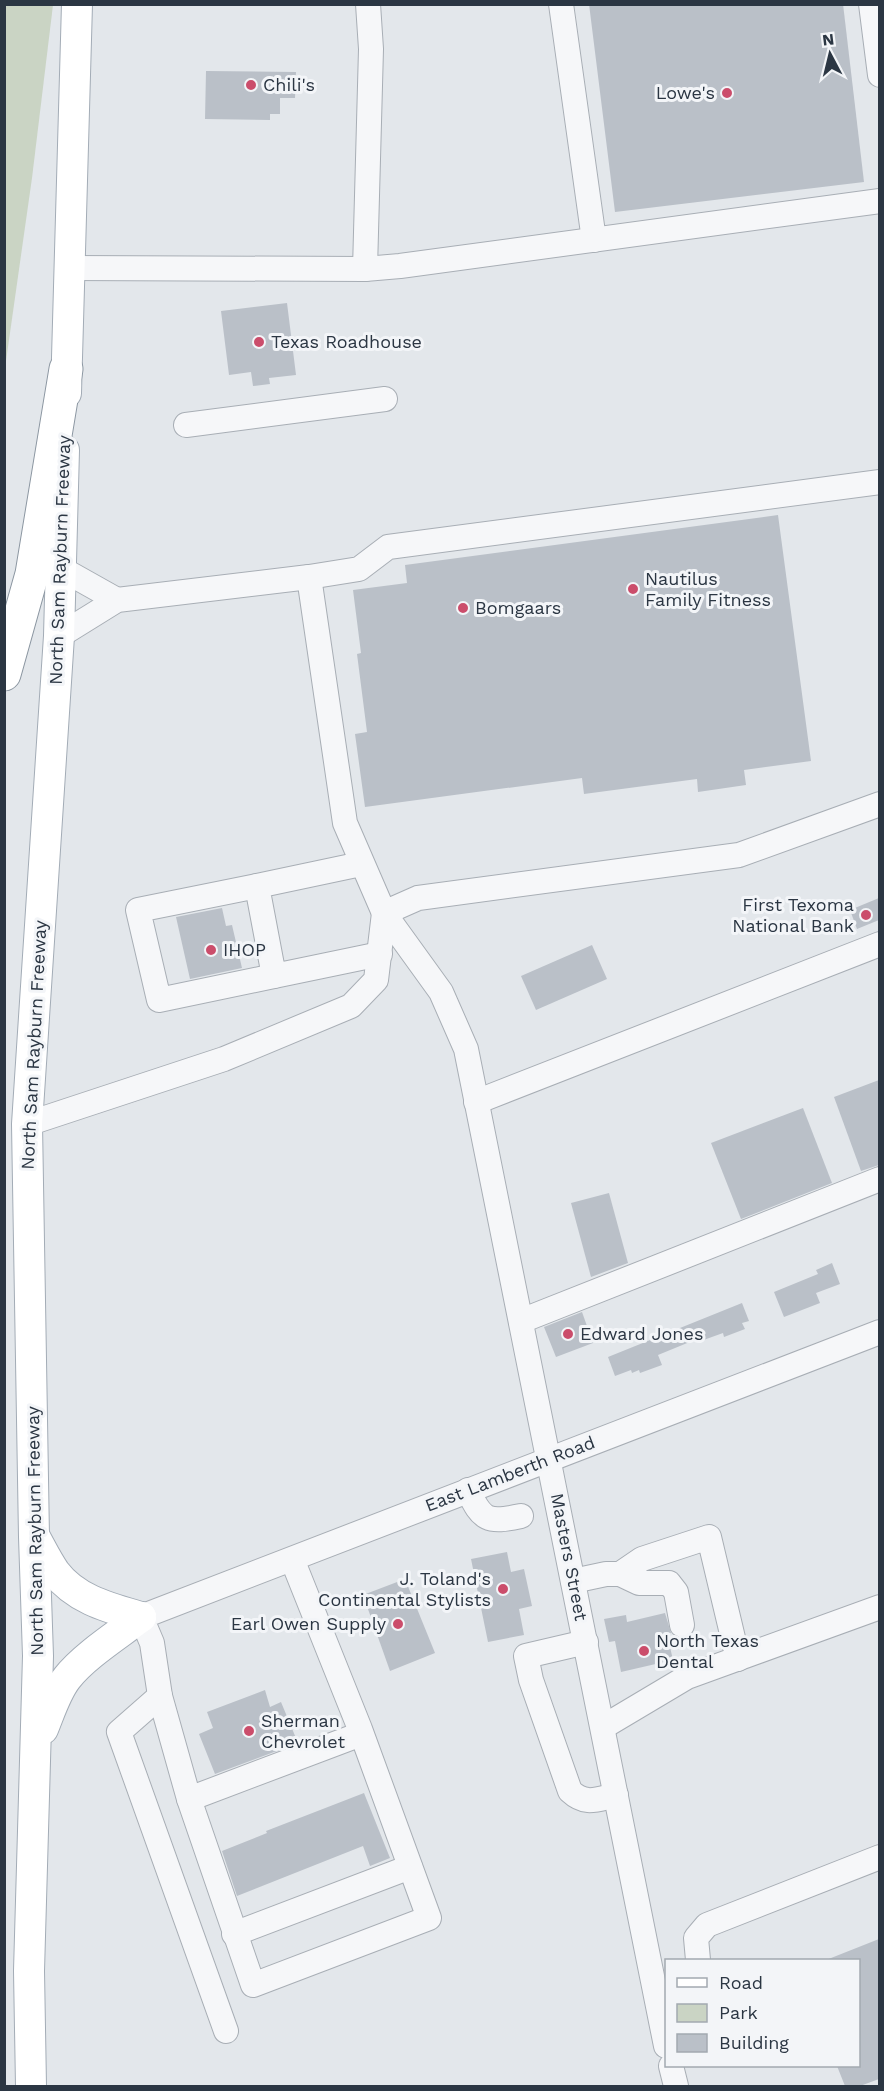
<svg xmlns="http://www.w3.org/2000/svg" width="884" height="2091" font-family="'Work Sans',sans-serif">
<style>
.green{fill:#cad4c4}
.building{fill:#bac0c8}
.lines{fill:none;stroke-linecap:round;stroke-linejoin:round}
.minor-casing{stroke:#a8aeb5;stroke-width:26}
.major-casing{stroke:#a3acb6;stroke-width:32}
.highway-casing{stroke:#8b96a1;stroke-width:35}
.minor{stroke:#f6f7f9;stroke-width:24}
.major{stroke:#fff;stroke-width:30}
.highway{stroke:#fff;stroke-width:33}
.poi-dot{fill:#cb4d6b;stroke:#f3f5f8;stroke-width:2}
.labels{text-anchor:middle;stroke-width:6;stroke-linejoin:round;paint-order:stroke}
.poi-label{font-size:18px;fill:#2b3643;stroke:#f3f5f8;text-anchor:start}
.street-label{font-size:18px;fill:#2b3643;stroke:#f3f5f8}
</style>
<rect width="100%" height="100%" fill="#e3e7eb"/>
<polygon class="green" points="5,4 53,5 32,178 5,368"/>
<g class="building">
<polygon points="589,4 843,4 864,182 615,212"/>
<polygon points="206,71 296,72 295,98 280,98 280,114 270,114 270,120 205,119"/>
<polygon points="287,303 296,375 269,378 270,384 253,386 251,372 229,375 221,311"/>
<polygon points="778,515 811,761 744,770 746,785 698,792 697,779 584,794 582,778 365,807 355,734 367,732 357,654 361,653 353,590 407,583 405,565"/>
<polygon points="879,898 879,920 857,929 850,910"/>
<polygon points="222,908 226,926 232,925 242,968 190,979 176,917"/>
<polygon points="592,945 607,979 536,1010 521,976"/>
<polygon points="879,1080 879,1165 861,1171 834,1097"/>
<polygon points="803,1108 832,1183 741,1219 711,1143"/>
<polygon points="609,1193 628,1263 591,1277 571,1203"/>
<polygon points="832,1263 840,1284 816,1293 820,1303 784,1317 774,1292 818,1274 816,1270"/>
<polygon points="742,1303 749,1321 742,1323 745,1329 724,1337 723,1333 698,1342 697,1339 658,1355 662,1365 640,1373 639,1370 632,1373 631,1370 615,1376 608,1357"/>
<polygon points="582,1312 593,1343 556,1357 544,1327"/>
<polygon points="507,1552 511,1572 524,1569 532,1606 519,1609 524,1635 488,1642 471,1559"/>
<polygon points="405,1579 435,1653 390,1671 363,1595"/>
<polygon points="665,1613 671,1633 667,1634 673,1660 621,1672 615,1641 609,1642 604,1619 626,1615 627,1622"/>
<polygon points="265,1690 270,1707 281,1702 298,1743 215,1774 199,1734 213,1728 207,1712"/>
<polygon points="364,1793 390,1858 370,1866 363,1846 237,1896 222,1851 267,1833 266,1831"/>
<polygon points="879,1939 879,2079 860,2086 845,2086 837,2066 858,2066 858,1960 826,1960"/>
</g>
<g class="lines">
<g class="minor-casing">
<g id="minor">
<polyline points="561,4 594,240"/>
<polyline points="871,4 880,75"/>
<polyline points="70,268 365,269 400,266 880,201"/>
<polyline points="365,269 371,49 368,4"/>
<polyline points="186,425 385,399"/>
<polyline points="60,568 117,600"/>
<polyline points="309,577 345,823 384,913 418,898 739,855 880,804"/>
<polyline points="59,636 117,600 309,577 359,569 388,547 880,482"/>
<polyline points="361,864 257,886 274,976 380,954"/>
<polyline points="257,886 138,910 159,1000 274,976"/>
<polyline points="384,913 441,992 466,1049 666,2046"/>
<polyline points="476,1102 880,944"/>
<polyline points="27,1124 224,1059 351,1006 376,980 384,913"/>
<polyline points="521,1321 880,1179"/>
<path d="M468,1490C482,1521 488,1523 521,1516"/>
<polyline points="292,1559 360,1729 429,1918 253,1985 189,1799 160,1696 152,1643 141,1617 880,1332"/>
<polyline points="620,1574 642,1559 709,1537 738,1659"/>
<polyline points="573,1581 606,1574 620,1574 639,1583 669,1583 676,1592 682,1625"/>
<path d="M586,1642L526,1656L531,1680L570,1791C586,1806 597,1799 616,1795"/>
<polyline points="160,1696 119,1732 226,2031"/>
<polyline points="603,1727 687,1677 880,1607"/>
<polyline points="189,1799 361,1734"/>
<polyline points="234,1934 410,1867"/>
<polyline points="698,1960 696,1938 707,1925 880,1857"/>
<polyline points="671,2066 676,2086"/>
</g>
</g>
<g class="major-casing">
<g id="major">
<polyline points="66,393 77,4"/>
<path d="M36,1539C42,1550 48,1562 55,1572C76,1600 110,1608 141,1617"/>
<path d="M43,1729C50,1712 56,1692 67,1678C84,1656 119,1634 141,1617"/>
<polyline points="31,2086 29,1971 38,1656 34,1537 27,1124 59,636 64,450"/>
</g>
</g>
<g class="highway-casing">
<polyline id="highway" points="4,674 32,574 66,369"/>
</g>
<use href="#minor" class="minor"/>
<use href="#major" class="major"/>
<use href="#highway" class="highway"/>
</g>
<g class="poi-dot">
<circle cx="251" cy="85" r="6"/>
<circle cx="727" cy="93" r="6"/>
<circle cx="259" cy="342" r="6"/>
<circle cx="633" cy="589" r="6"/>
<circle cx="463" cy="608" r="6"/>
<circle cx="866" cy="915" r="6"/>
<circle cx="211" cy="950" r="6"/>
<circle cx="568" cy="1334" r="6"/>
<circle cx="503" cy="1589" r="6"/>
<circle cx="398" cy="1624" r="6"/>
<circle cx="644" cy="1651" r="6"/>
<circle cx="249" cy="1731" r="6"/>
</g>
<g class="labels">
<g class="poi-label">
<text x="263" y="91">Chili's</text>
<text x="715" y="99" text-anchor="end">Lowe's</text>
<text x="271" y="348">Texas Roadhouse</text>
<text x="645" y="585">Nautilus<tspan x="645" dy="21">Family Fitness</tspan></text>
<text x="475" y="614">Bomgaars</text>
<text x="854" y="911" text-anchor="end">First Texoma<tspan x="854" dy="21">National Bank</tspan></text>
<text x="223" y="956">IHOP</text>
<text x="580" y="1340">Edward Jones</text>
<text x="491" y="1585" text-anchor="end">J. Toland's<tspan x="491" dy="21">Continental Stylists</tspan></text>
<text x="386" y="1630" text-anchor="end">Earl Owen Supply</text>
<text x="656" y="1647">North Texas<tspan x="656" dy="21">Dental</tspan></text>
<text x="261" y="1727">Sherman<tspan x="261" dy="21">Chevrolet</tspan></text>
</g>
<g class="street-label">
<text transform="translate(60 560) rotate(-88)" y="6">North Sam Rayburn Freeway</text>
<text transform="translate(34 1045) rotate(-87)" y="6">North Sam Rayburn Freeway</text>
<text transform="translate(510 1474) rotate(-21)" y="6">East Lamberth Road</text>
<text transform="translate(35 1531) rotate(-91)" y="6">North Sam Rayburn Freeway</text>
<text transform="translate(569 1557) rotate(79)" y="6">Masters Street</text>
</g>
</g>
<rect width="884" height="2091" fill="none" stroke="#2b3643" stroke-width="12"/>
<rect x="665" y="1959" width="195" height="108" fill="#f3f5f8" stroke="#a3a9b0" stroke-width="1.5"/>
<rect x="677" y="1978" width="30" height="9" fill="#ffffff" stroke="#a3a9b0" stroke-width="1.5"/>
<text x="719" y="1989" font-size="18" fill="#2b3643">Road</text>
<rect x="677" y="2004" width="30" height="18" fill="#cad4c4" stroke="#a3a9b0" stroke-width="1.5"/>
<text x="719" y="2019" font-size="18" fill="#2b3643">Park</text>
<rect x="677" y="2034" width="30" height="18" fill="#bac0c8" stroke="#a3a9b0" stroke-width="1.5"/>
<text x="719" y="2049" font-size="18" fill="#2b3643">Building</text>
<g transform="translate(830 54) rotate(353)" stroke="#f3f5f8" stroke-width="4.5" paint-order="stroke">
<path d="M0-4.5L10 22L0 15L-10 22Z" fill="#2b3643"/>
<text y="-9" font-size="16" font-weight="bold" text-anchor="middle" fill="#2b3643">N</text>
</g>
</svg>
